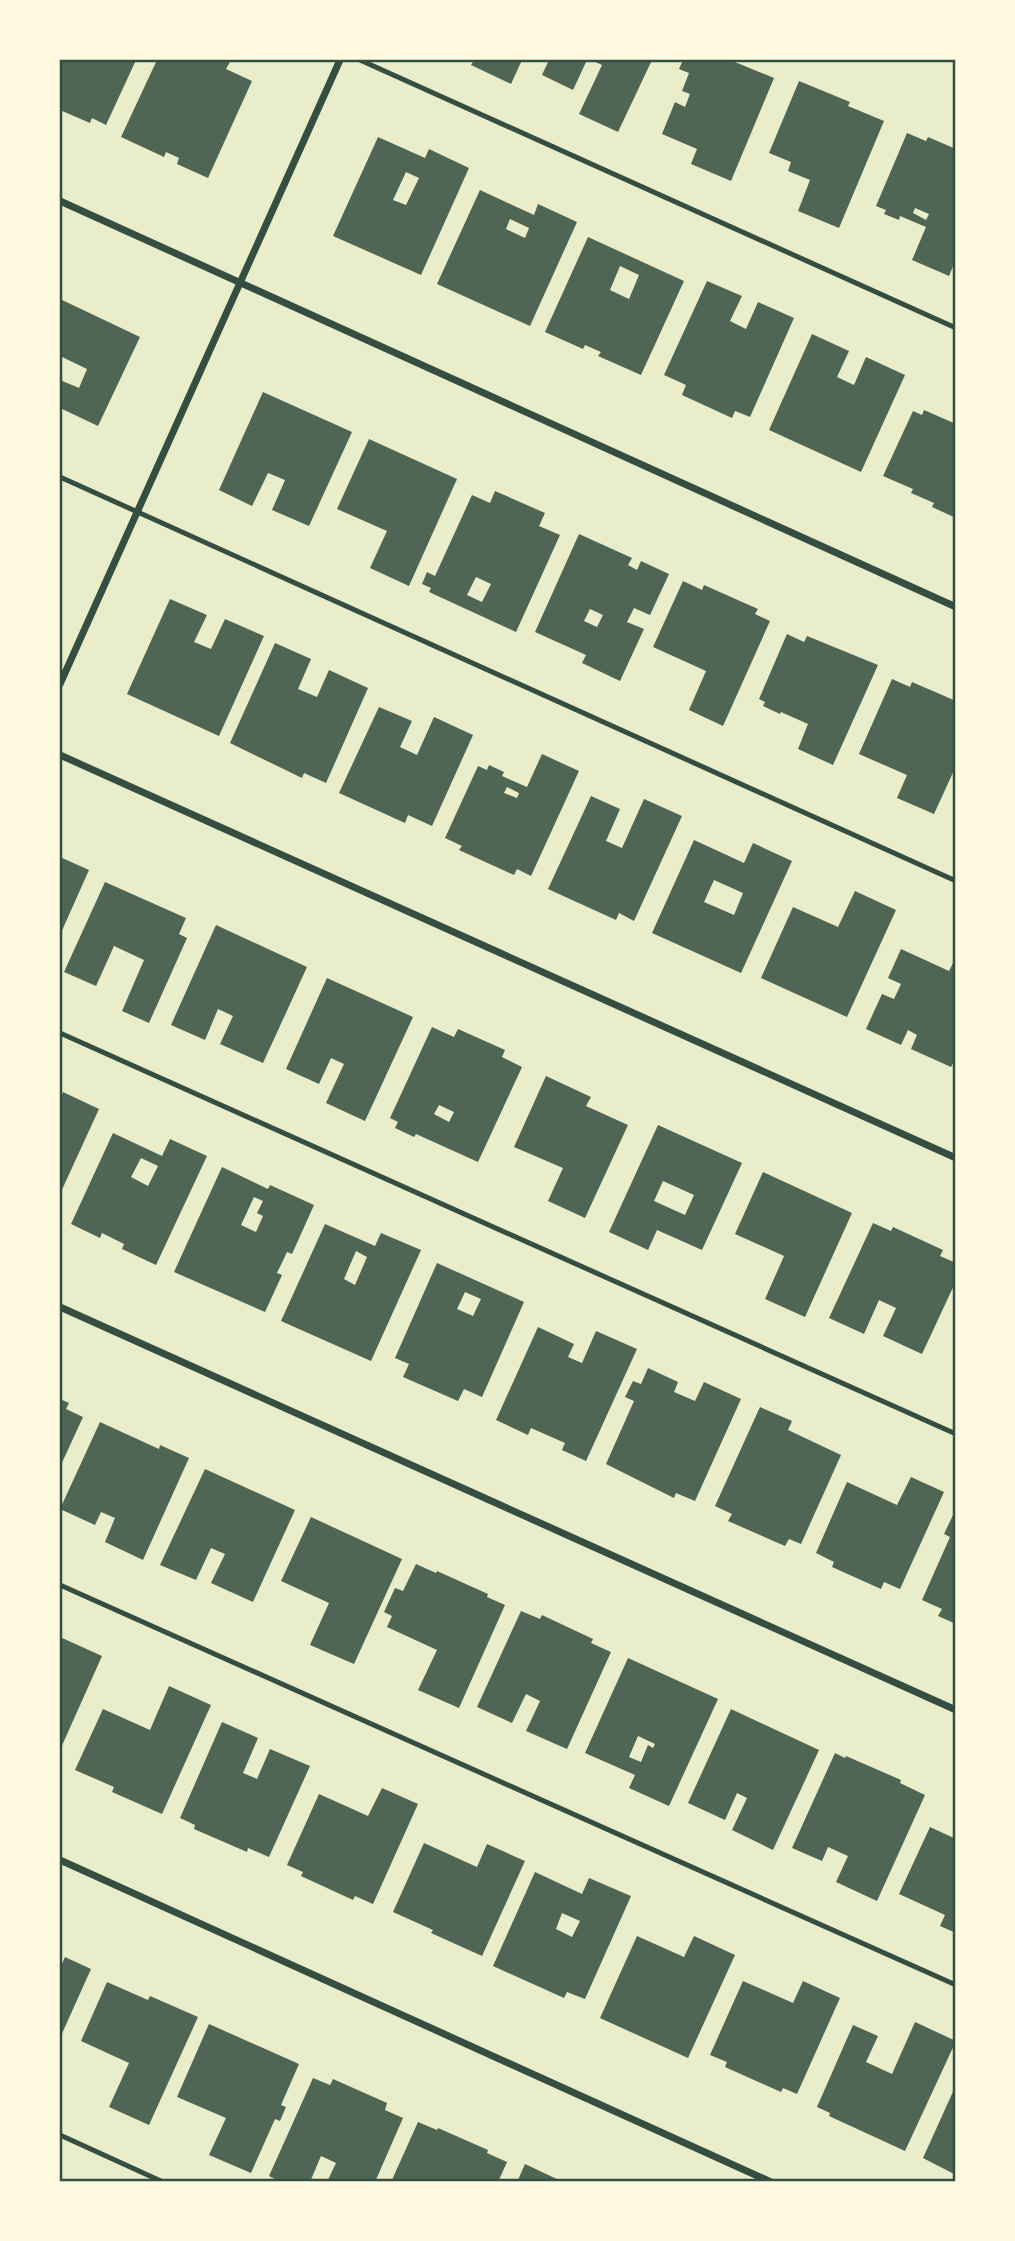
<svg xmlns="http://www.w3.org/2000/svg" width="1015" height="2241" font-family="Bitter,serif">
<style>
.building{fill:#4f6655;fill-rule:evenodd}
.lines{fill:none;stroke-linecap:round;stroke-linejoin:round}
.service{stroke:#344e41;stroke-width:5}
.minor{stroke:#344e41;stroke-width:7}
.neatline{fill:none;stroke:#344e41;stroke-width:2.5}
</style>
<rect width="100%" height="100%" fill="#e9edc9"/>
<g class="building">
<polygon points="60,60 136,60 106,125 92,118 90,123 60,110"/>
<polygon points="157,60 231,60 226,69 252,81 208,178 177,164 179,158 166,152 164,157 121,137"/>
<polygon points="474,60 522,60 511,84 471,65"/>
<polygon points="549,60 587,60 573,90 542,75"/>
<polygon points="591,60 652,60 618,132 579,114 602,65"/>
<polygon points="683,60 730,60 774,78 731,181 691,164 697,149 662,134 675,102 685,107 690,94 682,91 689,73 679,69"/>
<polygon points="799,81 850,102 848,106 884,121 839,228 798,211 810,180 788,171 791,162 769,153"/>
<path d="M907,133L926,141L928,137L956,149V259L949,276L912,260L926,227L900,216L899,220L884,214L886,210L876,206ZM915,208L929,214L926,220L913,213Z"/>
<path d="M378,137L425,158L429,149L469,168L421,275L333,236ZM406,172L419,178L406,205L393,200Z"/>
<path d="M480,190L534,215L538,204L577,222L530,326L437,284ZM510,219L529,228L525,238L506,229Z"/>
<path d="M588,237L684,281L641,375L598,356L601,352L585,345L583,349L545,332ZM620,266L639,275L629,299L610,290Z"/>
<polygon points="707,281 742,296 730,321 746,329 758,302 794,318 750,417 735,411 732,418 682,395 686,385 664,375"/>
<polygon points="60,299 140,337 98,426 60,408 60,380 79,388 87,369 60,356"/>
<polygon points="812,334 849,351 837,377 854,385 866,357 905,375 861,472 769,430"/>
<polygon points="263,392 352,432 309,526 272,510 285,480 268,473 252,506 219,490"/>
<polygon points="924,410 956,424 956,518 932,507 934,503 911,493 913,489 883,476 913,411 922,415"/>
<polygon points="369,439 457,479 409,586 370,568 387,531 337,509"/>
<path d="M495,491L545,513L539,526L560,535L516,632L429,592L431,588L422,584L427,572L435,576L472,495L490,503ZM476,577L491,584L482,602L467,595Z"/>
<path d="M579,534L632,558L628,565L637,570L641,561L669,574L650,615L634,608L627,622L644,629L620,681L582,663L586,655L535,632ZM590,609L603,615L597,627L584,621Z"/>
<polygon points="683,581 702,590 704,585 758,609 755,614 770,621 723,726 689,710 706,671 653,647"/>
<polygon points="170,599 207,615 194,642 211,649 225,619 264,636 219,736 127,694"/>
<polygon points="787,634 804,642 807,636 878,665 833,765 798,749 808,724 781,712 780,714 763,706 765,702 759,699"/>
<polygon points="275,643 311,659 298,689 317,697 329,670 368,688 326,783 304,773 302,778 230,743"/>
<polygon points="892,679 910,687 912,682 956,701 956,766 934,814 897,798 907,775 859,754"/>
<polygon points="379,707 412,721 400,747 417,755 434,717 473,735 432,826 408,815 405,823 339,793"/>
<path d="M542,754L579,771L531,876L517,869L514,875L459,850L462,846L445,838L478,766L487,770L489,765L504,772L502,776L527,787ZM507,787L519,793L517,798L504,793Z"/>
<polygon points="591,796 620,809 606,841 622,848 644,799 682,816 634,921 619,913 616,920 548,889"/>
<path d="M694,840L744,863L753,843L792,861L741,973L652,933ZM714,880L743,893L734,915L704,902Z"/>
<polygon points="60,857 89,870 60,935"/>
<polygon points="105,882 186,918 179,934 187,938 149,1023 122,1011 144,960 114,946 96,986 64,972"/>
<polygon points="855,891 896,910 847,1017 761,978 793,907 838,927"/>
<polygon points="216,925 307,967 263,1063 220,1044 233,1016 218,1009 205,1040 171,1025"/>
<polygon points="901,949 949,971 956,957 956,1058 951,1067 911,1049 917,1035 908,1030 901,1045 866,1029 882,994 894,999 901,984 888,978"/>
<polygon points="327,978 413,1017 365,1121 326,1103 344,1064 331,1058 319,1084 286,1069"/>
<path d="M432,1027L454,1037L458,1029L505,1050L502,1057L522,1067L478,1162L416,1134L414,1137L395,1128L398,1122L390,1118ZM439,1105L454,1112L449,1122L434,1114Z"/>
<polygon points="546,1076 591,1097 586,1106 628,1125 585,1218 548,1201 563,1168 514,1147"/>
<polygon points="63,1092 99,1109 60,1194 60,1099"/>
<path d="M658,1125L742,1163L702,1250L657,1230L648,1250L609,1232ZM663,1181L694,1195L685,1215L654,1201Z"/>
<path d="M113,1133L162,1156L170,1139L207,1156L156,1265L122,1249L124,1244L102,1233L100,1238L71,1224ZM141,1158L158,1166L148,1186L131,1177Z"/>
<path d="M222,1167L268,1189L270,1185L314,1205L292,1254L287,1252L277,1273L282,1275L265,1312L174,1272ZM254,1197L263,1201L257,1213L263,1216L256,1232L241,1225Z"/>
<polygon points="763,1172 852,1213 805,1317 765,1299 784,1256 735,1234"/>
<polygon points="873,1223 891,1231 893,1227 943,1250 940,1256 956,1263 956,1281 922,1354 883,1336 896,1308 879,1300 864,1334 829,1318"/>
<path d="M325,1224L375,1246L381,1233L421,1250L371,1361L281,1321ZM356,1251L367,1257L355,1285L344,1279Z"/>
<path d="M437,1263L524,1302L482,1397L464,1389L458,1401L403,1377L409,1364L395,1358ZM465,1292L481,1299L473,1316L457,1309Z"/>
<polygon points="538,1327 574,1344 568,1357 582,1363 596,1331 637,1349 586,1461 562,1450 565,1443 531,1428 528,1435 496,1420"/>
<polygon points="648,1368 678,1382 674,1392 695,1401 704,1382 741,1399 695,1501 676,1493 674,1498 606,1464 634,1401 625,1397 633,1381 641,1384"/>
<polygon points="60,1399 69,1403 66,1409 83,1417 60,1467"/>
<polygon points="760,1407 792,1421 788,1430 841,1455 801,1544 789,1539 785,1546 728,1521 732,1514 715,1506"/>
<polygon points="100,1422 159,1449 160,1445 189,1458 143,1560 105,1542 115,1518 101,1512 95,1525 60,1509"/>
<polygon points="205,1469 295,1510 253,1602 211,1583 225,1554 211,1548 196,1580 160,1565"/>
<polygon points="911,1477 944,1492 900,1589 884,1582 881,1589 832,1567 834,1562 816,1553 847,1482 897,1505"/>
<polygon points="956,1509 956,1624 938,1616 942,1609 922,1600 950,1537 944,1534"/>
<polygon points="311,1517 402,1559 354,1664 310,1645 329,1603 281,1581"/>
<polygon points="416,1564 436,1573 437,1571 488,1594 487,1597 505,1605 459,1708 418,1690 437,1650 387,1627 392,1616 384,1612 395,1588 403,1591"/>
<polygon points="521,1611 540,1619 542,1615 593,1639 591,1643 611,1652 567,1749 526,1731 540,1701 526,1694 512,1723 477,1707"/>
<polygon points="60,1637 102,1656 60,1750"/>
<path d="M628,1658L718,1699L669,1806L629,1788L635,1775L585,1753ZM638,1736L655,1744L653,1748L648,1745L641,1762L629,1757Z"/>
<polygon points="169,1686 211,1705 162,1814 112,1792 114,1787 75,1770 103,1709 150,1730"/>
<polygon points="731,1709 819,1750 773,1850 732,1830 747,1798 737,1793 725,1820 688,1803"/>
<polygon points="222,1722 258,1738 243,1773 257,1779 270,1749 310,1766 269,1857 248,1848 247,1852 194,1829 195,1825 180,1818"/>
<polygon points="835,1753 845,1758 846,1756 901,1780 900,1783 925,1795 877,1901 836,1882 848,1856 828,1847 822,1861 792,1848"/>
<polygon points="382,1788 418,1804 373,1904 355,1896 353,1900 301,1876 303,1872 287,1865 319,1794 368,1816"/>
<polygon points="930,1827 956,1839 956,1933 940,1926 945,1915 899,1894"/>
<polygon points="424,1843 477,1867 487,1844 525,1861 482,1956 431,1933 433,1930 393,1912"/>
<path d="M535,1872L582,1894L589,1878L631,1896L585,1999L567,1992L564,1998L493,1966ZM562,1913L580,1921L572,1937L556,1929Z"/>
<polygon points="637,1936 684,1957 694,1936 735,1955 688,2058 600,2018"/>
<polygon points="65,1957 91,1969 60,2038 60,1963 62,1964"/>
<polygon points="743,1981 793,2003 803,1981 840,1998 797,2094 783,2088 781,2092 725,2067 727,2062 710,2055"/>
<polygon points="107,1982 148,2000 150,1996 198,2017 149,2125 109,2107 129,2063 81,2041"/>
<polygon points="915,2022 956,2041 905,2151 829,2116 830,2113 817,2107 853,2025 878,2036 866,2062 892,2074"/>
<polygon points="209,2024 299,2064 281,2105 286,2107 280,2121 275,2119 251,2173 209,2155 226,2118 177,2097"/>
<polygon points="313,2078 330,2085 333,2079 387,2103 385,2110 403,2118 375,2182 327,2182 336,2163 321,2156 310,2182 281,2182 269,2176"/>
<polygon points="956,2085 956,2175 923,2158"/>
<polygon points="418,2122 437,2130 438,2128 488,2150 487,2153 507,2162 498,2182 391,2182"/>
<polygon points="525,2164 563,2182 517,2182"/>
</g>
<g class="lines">
<g class="service">
<polyline points="360,60 956,328"/>
<polyline points="60,477 956,881"/>
<polyline points="60,1033 956,1434"/>
<polyline points="60,1585 956,1985"/>
<polyline points="60,2135 163,2182"/>
</g>
<g class="minor">
<polyline points="60,201 956,607"/>
<polyline points="60,684 340,60"/>
<polyline points="60,755 956,1158"/>
<polyline points="60,1307 956,1710"/>
<polyline points="60,1860 771,2182"/>
</g>
</g>
<rect width="1015" height="2241" fill="none" stroke="#fefae0" stroke-width="122"/>
<rect x="61" y="61" width="893" height="2119" class="neatline"/>
</svg>
